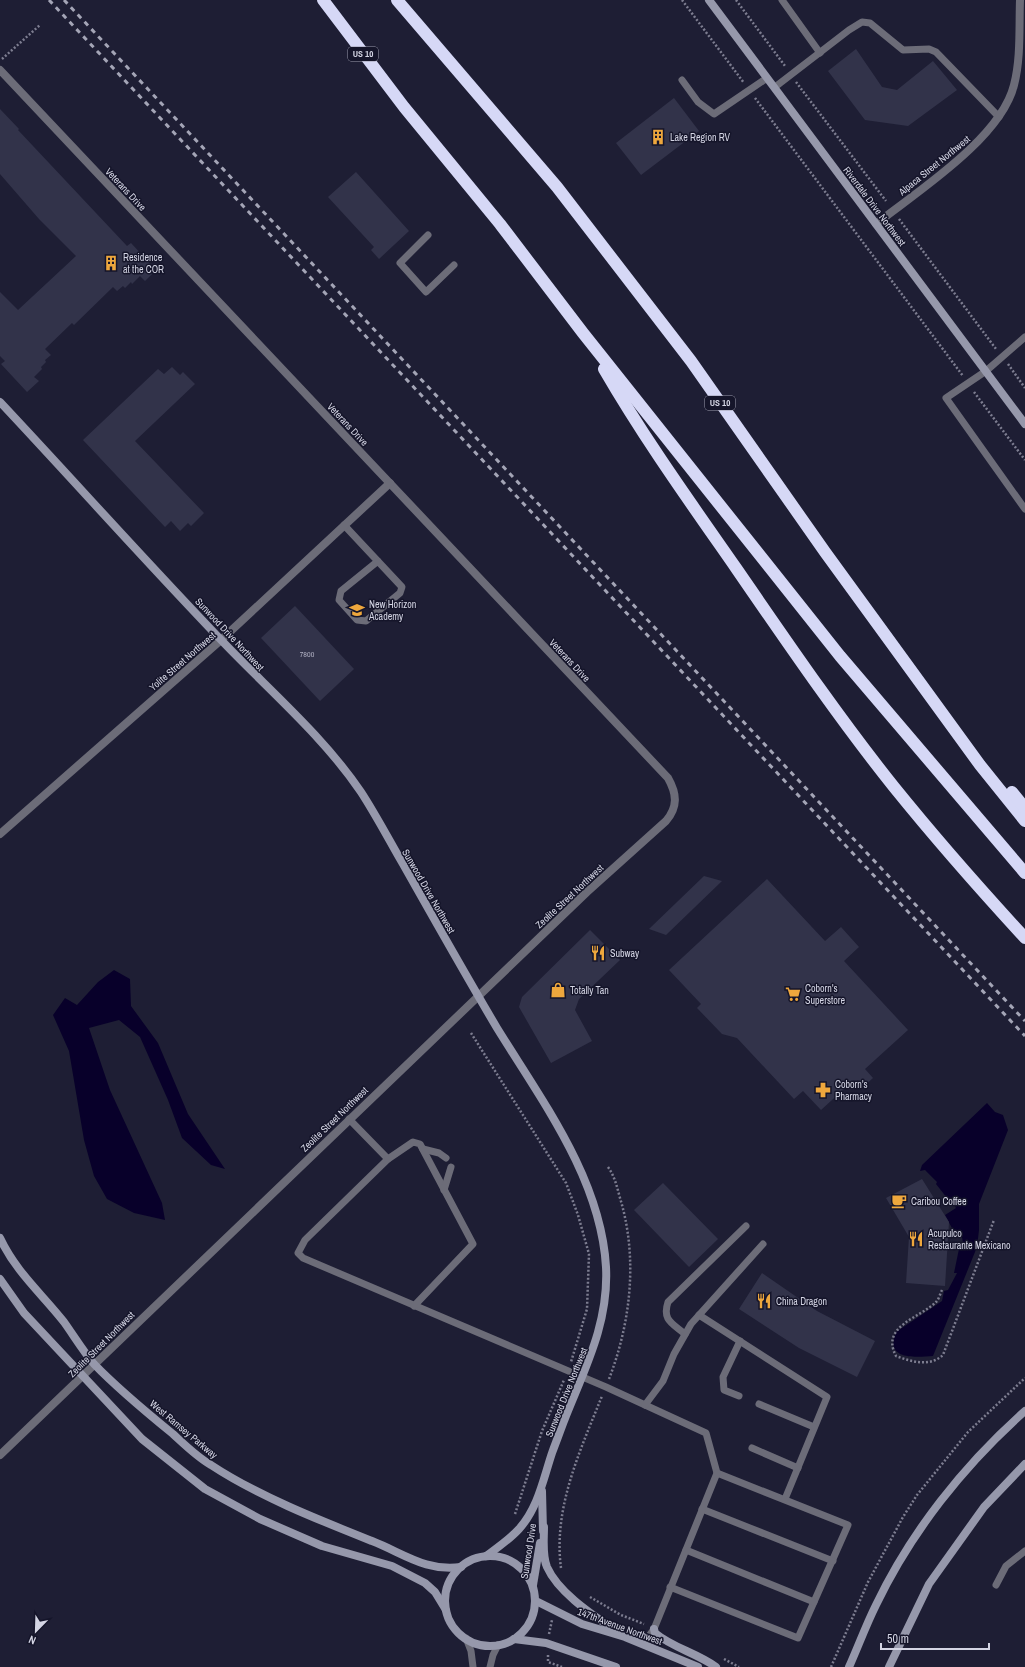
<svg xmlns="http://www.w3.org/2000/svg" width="1025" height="1667" font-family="'Archivo Narrow',sans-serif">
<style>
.water{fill:#08002a}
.building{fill:#32334a}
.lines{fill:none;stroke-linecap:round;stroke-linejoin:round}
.path{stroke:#7d7d90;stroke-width:2.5;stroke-dasharray:2 2;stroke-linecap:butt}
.lane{stroke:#6c6c78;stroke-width:7}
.street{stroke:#6c6c78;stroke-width:8}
.secondary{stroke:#9698ab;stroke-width:8}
.highway{stroke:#d6d8f6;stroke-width:12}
.rail{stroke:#a4a5b6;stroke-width:3;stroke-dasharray:5 5;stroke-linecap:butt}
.labels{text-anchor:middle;stroke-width:3;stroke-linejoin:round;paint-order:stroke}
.number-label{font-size:8px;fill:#acacbe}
.shield{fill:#15152a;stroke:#9b9bac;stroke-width:1}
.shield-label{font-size:9px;font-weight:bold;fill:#d4d5e4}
.poi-label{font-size:10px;fill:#d4d5e4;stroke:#15152a;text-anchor:start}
.street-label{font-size:10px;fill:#d4d5e4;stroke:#15152a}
</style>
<rect width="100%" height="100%" fill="#1e1e34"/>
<g class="water">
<polygon points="114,970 130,979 131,1006 158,1043 188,1114 225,1169 211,1165 182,1138 168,1100 140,1037 119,1020 89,1028 110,1090 162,1203 165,1220 134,1213 107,1199 94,1176 84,1140 69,1051 53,1015 65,998 77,1005 98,982"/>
<path d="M987,1103L995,1112L1003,1115L1008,1130L979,1204V1230L977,1247L933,1356C916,1357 884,1361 896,1332L942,1301L944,1291L948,1290L957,1273H954L960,1244L963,1243L961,1231L953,1230L945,1215L956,1208L949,1198H947L936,1184L937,1182L925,1170L920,1171L922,1165Z"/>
</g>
<g class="building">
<polygon points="856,49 882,87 897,90 933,61 957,90 908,126 865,120 828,71"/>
<polygon points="674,98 699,131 641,175 616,143"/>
<polygon points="0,109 19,129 18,130 127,246 131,243 156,270 145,281 140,276 132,284 131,282 125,288 123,286 117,291 113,287 74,325 72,323 45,349 51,355 45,360 46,362 41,367 42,369 34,377 39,381 27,392 1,364 5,361 0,356 0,292 18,310 76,256 39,219 0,174"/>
<polygon points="356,172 409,231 379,259 371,250 374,247 328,197"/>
<polygon points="172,367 180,375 183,372 195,384 135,441 204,513 191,526 188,523 180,531 171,521 165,527 83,440 158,369 164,374"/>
<polygon points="295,606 354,669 320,701 261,638"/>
<polygon points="704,876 722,881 666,935 649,929"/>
<polygon points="767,879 825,941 841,927 859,947 844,961 908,1030 865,1069 873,1078 862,1088 854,1080 821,1110 803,1091 794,1099 737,1038 722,1034 697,1008 701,1004 669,970"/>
<polygon points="590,930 620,960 579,999 575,1010 592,1041 551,1063 519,1007 522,997"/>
<polygon points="922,1179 949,1222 945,1286 906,1283 909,1237 886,1198"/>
<polygon points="663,1183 718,1239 689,1267 634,1210"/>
<polygon points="762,1273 817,1311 875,1341 857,1377 799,1348 739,1309"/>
</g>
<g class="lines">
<g class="path">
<polyline points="682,0 744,83"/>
<polyline points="736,0 785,66"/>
<polyline points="2,59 40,25"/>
<polyline points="796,82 886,201"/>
<polyline points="755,98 963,376"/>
<polyline points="899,219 996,349"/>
<polyline points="1008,364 1025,388"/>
<polyline points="974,392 1025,460"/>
<polyline points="471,1033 566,1183 578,1215 589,1254 587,1309 571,1362"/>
<path d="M608,1167C615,1177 617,1187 620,1198C638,1257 631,1322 609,1379"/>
<path d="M942,1290C940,1294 939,1299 936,1302C920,1318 880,1326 896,1356C912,1362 930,1367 943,1355L994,1220"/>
<polyline points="515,1514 542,1431 564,1380"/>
<path d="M561,1568C553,1508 580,1451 602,1396"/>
<polyline points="590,1597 621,1615 644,1624"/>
<polyline points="549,1634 552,1620"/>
<polyline points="548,1655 548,1662 562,1667"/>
<polyline points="724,1659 739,1667"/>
<polyline points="831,1667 868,1582 903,1517 917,1495 968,1432 1025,1378"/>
</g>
<g class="lane">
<polyline points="782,0 820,53"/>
<polyline points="682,80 698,102 714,114 767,78"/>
<polyline points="775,87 849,30 862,22 870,23 903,50 929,49 936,52 999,117"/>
<polyline points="428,235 400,263 426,292 454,265"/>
<polyline points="1025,337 986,371 946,398 1025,509"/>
<polyline points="344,525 402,587 400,593 366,621 357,620 339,600 341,591 378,561"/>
<polyline points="349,1119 388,1159 305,1240 298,1253 303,1258 606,1387 706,1433 717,1473 848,1525 798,1638 670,1587"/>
<polyline points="423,1149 439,1153 446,1158"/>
<polyline points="388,1159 413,1142 420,1144 473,1244 414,1306"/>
<polyline points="444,1190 451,1167"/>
<polyline points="699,1315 827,1397 785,1499"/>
<path d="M685,1334C672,1323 662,1320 668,1302L746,1226"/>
<polyline points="739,1396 724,1390 723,1377 740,1341"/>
<polyline points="759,1404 814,1427"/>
<polyline points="645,1405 663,1381 674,1354 691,1324 763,1244"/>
<polyline points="752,1448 798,1468"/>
<polyline points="702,1509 833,1561"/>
<polyline points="686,1550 814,1602"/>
<polyline points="996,1585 1006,1566 1025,1551"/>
<polyline points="466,1638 471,1651 473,1667"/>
<polyline points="643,1644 654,1629 717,1473"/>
<polyline points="490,1667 493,1655 498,1645"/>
</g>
<g class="street">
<path d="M0,70L668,778C677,794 678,807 666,821L587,892L0,1455"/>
<path d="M876,224C918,191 1001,138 1014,85C1021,58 1019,28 1020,0"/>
<polyline points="0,834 221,640 390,483"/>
</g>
<g class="secondary">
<polyline points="709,0 1025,424"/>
<path d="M0,402C75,482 148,564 224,643C270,691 323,736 361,792C376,815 389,840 403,864C434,919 465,974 497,1028C542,1101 601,1179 606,1267C609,1324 584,1370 564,1421C560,1432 556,1442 552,1453C543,1480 538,1508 519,1529C509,1540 497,1548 486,1556"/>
<path d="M0,1238C16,1272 42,1294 64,1322C74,1336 83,1351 94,1364C118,1389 146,1412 173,1434C185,1445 197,1457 211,1465C258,1496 319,1520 372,1541C403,1553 426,1572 461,1567"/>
<polyline points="0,1279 24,1313 142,1439 205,1489 260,1519 322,1546 392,1566 425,1583 435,1592 446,1610"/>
<polyline points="542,1491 543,1531"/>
<path d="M544,1527C544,1540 542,1555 547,1567C559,1594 596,1617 619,1633"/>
<circle cx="490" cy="1601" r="45"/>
<polyline points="533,1585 540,1543"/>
<polyline points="536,1601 582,1624 625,1637 698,1667"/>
<path d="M654,1629L655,1633C673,1648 697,1653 716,1667"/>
<polyline points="514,1639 546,1643 616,1667"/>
<path d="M849,1667C858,1647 866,1625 876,1605C911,1532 964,1465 1025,1411"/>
<polyline points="889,1667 929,1584 984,1507 1025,1464"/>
</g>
<g class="highway">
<polyline points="323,0 404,107 500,224 583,333 840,656 1025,873"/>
<polyline points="397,0 557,187 691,361 825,552 980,765 1025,821"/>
<path d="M604,369C644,438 690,502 736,568C787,642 838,717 894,787C936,839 980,889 1025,938"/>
<polyline points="1012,792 1025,808"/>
</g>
<g class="rail">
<polyline points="49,0 1025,1036"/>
<polyline points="64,0 1025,1021"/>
</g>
</g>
<defs>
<g id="building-bare" transform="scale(1.2)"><path d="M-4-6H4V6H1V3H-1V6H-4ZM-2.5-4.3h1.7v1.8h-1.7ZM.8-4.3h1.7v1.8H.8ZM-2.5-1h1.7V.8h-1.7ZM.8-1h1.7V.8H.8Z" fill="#eea73d" stroke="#15152a" stroke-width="2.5" paint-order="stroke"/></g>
<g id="school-bare" transform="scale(1.2)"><path d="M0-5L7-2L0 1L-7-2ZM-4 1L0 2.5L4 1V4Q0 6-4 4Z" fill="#eea73d" stroke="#15152a" stroke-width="2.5" paint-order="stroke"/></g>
<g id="restaurant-bare" transform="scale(1.2)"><path d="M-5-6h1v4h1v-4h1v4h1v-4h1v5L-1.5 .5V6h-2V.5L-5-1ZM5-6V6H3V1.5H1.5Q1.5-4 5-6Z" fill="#eea73d" stroke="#15152a" stroke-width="2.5" paint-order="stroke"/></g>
<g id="shop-bare" transform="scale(1.2)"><path d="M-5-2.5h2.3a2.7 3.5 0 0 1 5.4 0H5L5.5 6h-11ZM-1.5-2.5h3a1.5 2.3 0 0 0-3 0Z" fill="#eea73d" stroke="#15152a" stroke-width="2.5" paint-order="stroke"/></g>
<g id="supermarket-bare" transform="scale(1.2)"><path d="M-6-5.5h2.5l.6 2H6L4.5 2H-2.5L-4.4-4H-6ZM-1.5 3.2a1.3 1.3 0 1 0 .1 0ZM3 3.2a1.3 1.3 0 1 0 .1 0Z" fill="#eea73d" stroke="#15152a" stroke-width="2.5" paint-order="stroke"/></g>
<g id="pharmacy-bare" transform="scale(1.2)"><path d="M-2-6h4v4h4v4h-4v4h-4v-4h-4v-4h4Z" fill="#eea73d" stroke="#15152a" stroke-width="2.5" paint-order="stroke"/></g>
<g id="cafe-bare" transform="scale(1.2)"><path d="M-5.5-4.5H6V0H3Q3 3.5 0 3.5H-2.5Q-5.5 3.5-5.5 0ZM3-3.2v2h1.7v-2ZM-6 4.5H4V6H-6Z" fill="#eea73d" stroke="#15152a" stroke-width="2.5" paint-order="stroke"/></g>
</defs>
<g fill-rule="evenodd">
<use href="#building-bare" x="658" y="137"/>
<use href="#building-bare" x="111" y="263"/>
<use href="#school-bare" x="357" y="610"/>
<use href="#restaurant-bare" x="598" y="953"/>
<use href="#shop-bare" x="558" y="990"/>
<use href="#supermarket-bare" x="793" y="994"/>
<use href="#pharmacy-bare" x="823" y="1090"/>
<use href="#cafe-bare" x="899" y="1201"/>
<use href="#restaurant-bare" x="916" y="1239"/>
<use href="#restaurant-bare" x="764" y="1301"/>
</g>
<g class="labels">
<g class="number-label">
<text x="307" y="657">7800</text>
</g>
<g class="shield">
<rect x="348" y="47" width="30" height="14" rx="3"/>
<rect x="705" y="396" width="30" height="14" rx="3"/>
</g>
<g class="shield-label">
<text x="363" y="57">US 10</text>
<text x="720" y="406">US 10</text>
</g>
<g class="poi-label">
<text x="670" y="141">Lake Region RV</text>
<text x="123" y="261">Residence<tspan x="123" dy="12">at the COR</tspan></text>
<text x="369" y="608">New Horizon<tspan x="369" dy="12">Academy</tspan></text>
<text x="610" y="957">Subway</text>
<text x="805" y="992">Coborn's<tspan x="805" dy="12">Superstore</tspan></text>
<text x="570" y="994">Totally Tan</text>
<text x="835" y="1088">Coborn's<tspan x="835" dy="12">Pharmacy</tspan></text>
<text x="911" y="1205">Caribou Coffee</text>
<text x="928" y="1237">Acupulco<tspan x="928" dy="12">Restaurante Mexicano</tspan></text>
<text x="776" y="1305">China Dragon</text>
</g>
<g class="street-label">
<text transform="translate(934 165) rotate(-39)" y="4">Alpaca Street Northwest</text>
<text transform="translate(126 189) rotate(47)" y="4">Veterans Drive</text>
<text transform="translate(875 206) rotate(53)" y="4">Riverdale Drive Northwest</text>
<text transform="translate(348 424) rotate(47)" y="4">Veterans Drive</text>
<text transform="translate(230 634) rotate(47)" y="4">Sunwood Drive Northwest</text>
<text transform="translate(570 660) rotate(47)" y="4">Veterans Drive</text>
<text transform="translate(182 661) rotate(-41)" y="4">Yolite Street Northwest</text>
<text transform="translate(429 891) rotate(60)" y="4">Sunwood Drive Northwest</text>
<text transform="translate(569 896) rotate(-43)" y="4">Zeolite Street Northwest</text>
<text transform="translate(334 1119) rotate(-44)" y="4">Zeolite Street Northwest</text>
<text transform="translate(101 1344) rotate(-45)" y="4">Zeolite Street Northwest</text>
<text transform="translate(566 1392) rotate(-68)" y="4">Sunwood Drive Northwest</text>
<text transform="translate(184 1429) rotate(40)" y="4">West Ramsey Parkway</text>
<text transform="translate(528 1551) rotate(-81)" y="4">Sunwood Drive</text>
<text transform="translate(620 1626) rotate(20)" y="4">147th Avenue Northwest</text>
</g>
</g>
<g transform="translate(36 1631) rotate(203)" stroke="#15152a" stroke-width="3" paint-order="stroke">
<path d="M0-3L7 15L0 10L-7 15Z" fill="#d4d5e4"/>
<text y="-6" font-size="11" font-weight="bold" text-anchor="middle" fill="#d4d5e4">N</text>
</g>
<path d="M881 1643v6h108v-6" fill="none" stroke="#d4d5e4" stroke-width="2"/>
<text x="887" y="1643" font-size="12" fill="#d4d5e4" stroke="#15152a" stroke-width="3" paint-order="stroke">50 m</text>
</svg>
